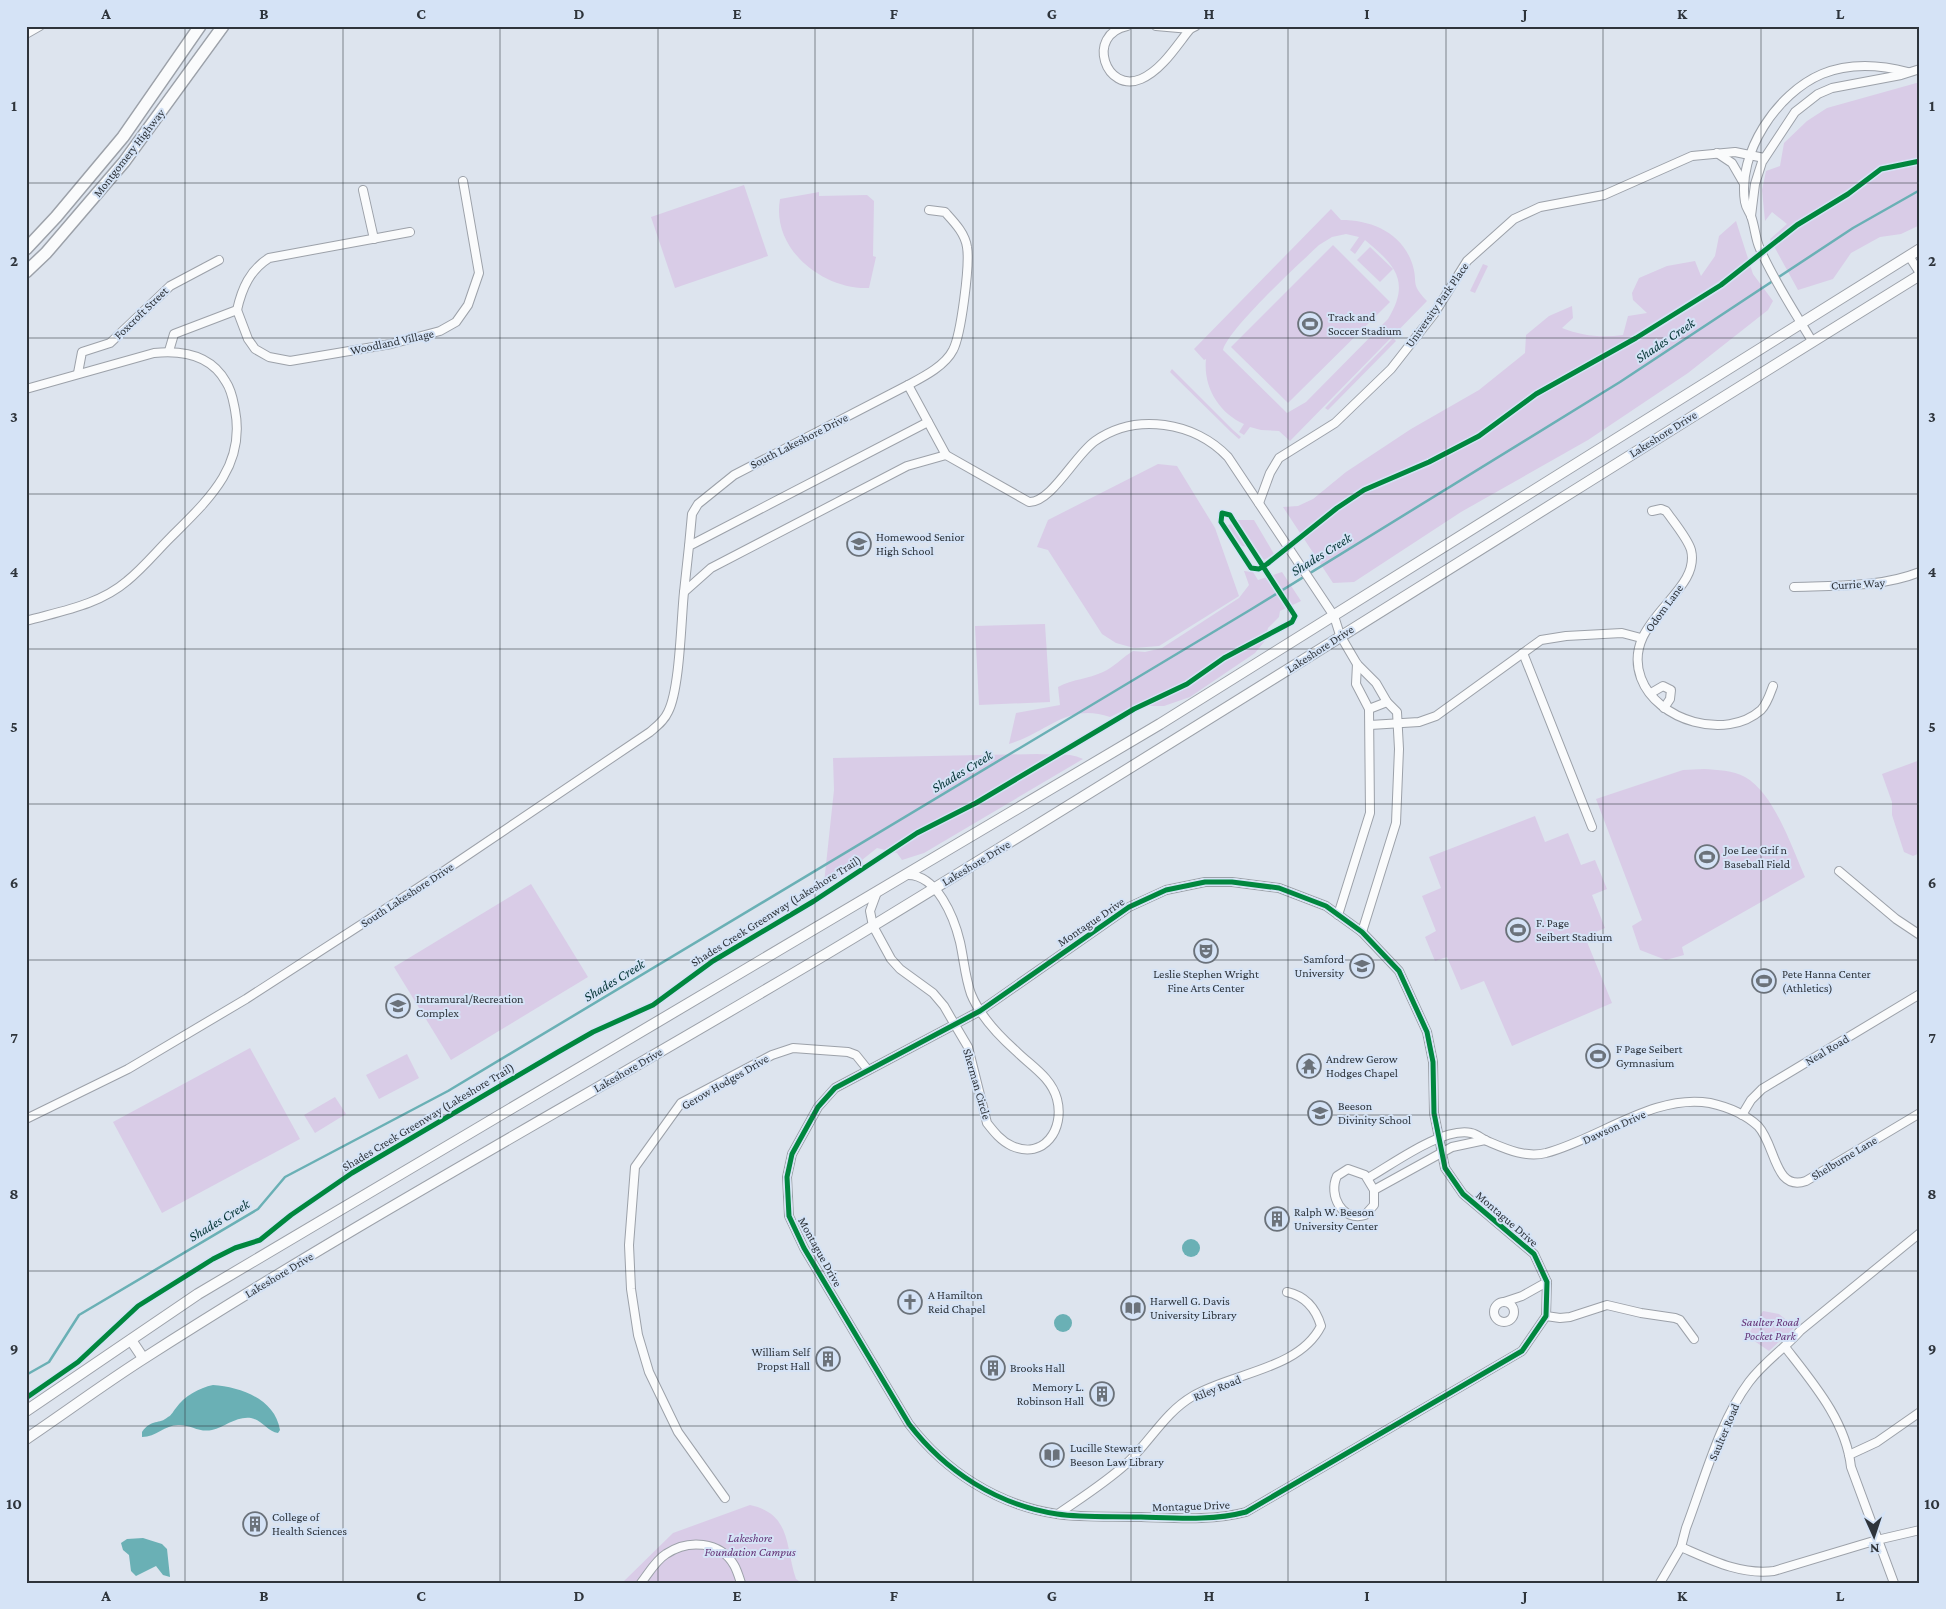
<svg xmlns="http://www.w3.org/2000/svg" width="1946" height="1609" font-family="'Crimson Pro',serif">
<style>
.green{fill:#d9cce7;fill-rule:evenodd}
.water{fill:#6ab0b5}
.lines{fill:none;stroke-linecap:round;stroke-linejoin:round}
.stream{stroke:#6ab0b5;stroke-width:2.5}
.street-casing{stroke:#9ca1a9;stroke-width:10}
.secondary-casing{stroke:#9ca1a9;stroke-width:12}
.primary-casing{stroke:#9ca1a9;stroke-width:14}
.street{stroke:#fafbfc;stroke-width:8}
.secondary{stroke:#fafbfc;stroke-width:10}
.primary{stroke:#fafbfc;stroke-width:11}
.cycleway-casing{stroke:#d5e3f6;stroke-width:8}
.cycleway{stroke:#00873e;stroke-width:5}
.grid{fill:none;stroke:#2e343b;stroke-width:1;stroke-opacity:0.55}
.labels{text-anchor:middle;stroke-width:4;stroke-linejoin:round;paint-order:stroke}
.street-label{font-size:12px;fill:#2e343b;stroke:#d5e3f6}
.poi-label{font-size:12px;fill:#2e343b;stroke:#d5e3f6;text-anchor:start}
.park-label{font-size:12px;font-style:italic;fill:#643377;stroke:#d5e3f6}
.water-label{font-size:14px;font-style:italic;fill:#063637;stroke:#d5e3f6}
.neatline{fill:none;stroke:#2e343b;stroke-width:2}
.grid-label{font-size:16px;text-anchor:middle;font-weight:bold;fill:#2e343b}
</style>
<rect width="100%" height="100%" fill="#dde4ee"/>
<g class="green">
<polygon points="1920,82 1920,225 1901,234 1880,237 1851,253 1833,279 1798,290 1770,239 1787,224 1772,212 1765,221 1762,190 1766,171 1780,166 1784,143 1807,121 1827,108"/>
<polygon points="744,185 768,256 675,288 651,217"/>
<path d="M819,192V196L867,195L874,201L873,256L876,257L869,288C823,290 771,249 780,199Z"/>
<path d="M1331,209L1341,220C1371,220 1401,232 1412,263C1419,284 1409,282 1427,301L1290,441L1279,431L1261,430L1250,427L1244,435L1239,432L1244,424C1219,413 1203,387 1206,359L1204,360L1194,349ZM1346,234L1359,237L1350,250L1355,254L1365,240C1395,265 1411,281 1388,319L1306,402L1287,413L1223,350C1229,328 1299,264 1319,245L1332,237Z"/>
<path d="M1736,221L1753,274L1773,301L1768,310L1688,373L1588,440L1461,512L1354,582L1333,583L1283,507L1298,506L1313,499L1346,472L1411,429L1479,390L1525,353L1526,335L1549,316L1572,306L1573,318L1562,328C1582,336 1602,338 1623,335L1628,316L1647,313L1633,300L1632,293L1639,278L1667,266L1695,261L1701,276L1715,256L1719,236Z"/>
<polygon points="1333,245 1390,302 1288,403 1231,347"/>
<polygon points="1370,247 1393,269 1380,282 1357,260"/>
<polygon points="1483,264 1488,266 1475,293 1470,291"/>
<polygon points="1393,338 1396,341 1328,410 1325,408"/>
<polygon points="1172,369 1233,430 1241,437 1239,439 1231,432 1170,372"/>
<polygon points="1158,464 1177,466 1215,528 1239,596 1159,646 1134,648 1116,643 1102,634 1048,550 1037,547 1048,520"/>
<polygon points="1238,520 1254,520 1274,554 1264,560 1256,548 1242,546 1227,526"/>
<path d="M1244,571L1253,572L1258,580L1282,572L1301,601L1280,611L1279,617L1268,628L1264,642L1255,653L1190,697L1164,706H1133L1110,717C1068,702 1048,732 1009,744L1016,713L1060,705L1058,687C1073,679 1088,679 1103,672C1114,667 1123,657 1133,651L1145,652L1162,648L1239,598L1249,585Z"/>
<polygon points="1045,624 1050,702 979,705 975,626"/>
<path d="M1037,754C1053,755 1070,752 1083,759L924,853L902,860L897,853L877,848L842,876L824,883L834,790L833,758Z"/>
<polygon points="1920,760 1920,853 1913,856 1904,852 1892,815 1892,802 1882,774"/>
<path d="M1704,769C1717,770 1733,770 1745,777C1774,793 1792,848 1805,877L1682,947L1684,955L1666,960L1640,950L1632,926L1642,920L1596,799L1683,770Z"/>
<polygon points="1535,816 1545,842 1568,833 1581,865 1595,860 1607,889 1592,895 1605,928 1585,937 1612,1003 1512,1046 1484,981 1461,990 1447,957 1435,961 1425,937 1436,931 1422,896 1441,888 1429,857"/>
<polygon points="531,884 588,977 451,1060 394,967"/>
<polygon points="250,1048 300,1139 162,1213 113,1122"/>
<polygon points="407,1054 419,1078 379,1099 366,1075"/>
<polygon points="335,1097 346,1114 315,1133 304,1115"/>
<polygon points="1763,1311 1779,1314 1795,1327 1769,1351 1747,1336"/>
<path d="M750,1505C792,1514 785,1547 796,1579L802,1583H622L673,1533Z"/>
</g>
<g class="water">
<circle cx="1191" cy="1248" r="9"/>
<circle cx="1063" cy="1323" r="9"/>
<path d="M213,1385C241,1387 275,1399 280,1430L278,1433C268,1432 262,1420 251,1418C236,1416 225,1427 212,1430C199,1433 190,1424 178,1425C165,1425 156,1437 142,1437V1432C152,1418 159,1425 168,1417C172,1415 173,1411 176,1408C184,1396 199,1388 213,1385Z"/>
<polygon points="143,1538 162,1544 167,1549 170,1577 163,1575 156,1566 136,1576 131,1571 129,1555 123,1550 121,1543 127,1539"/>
</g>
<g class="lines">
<polyline class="stream" points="26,1375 49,1362 79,1315 258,1209 285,1177 448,1091 1250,610 1620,382 1853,228 1920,190"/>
<g class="street-casing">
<g id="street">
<path d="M1127,26C1085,35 1106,94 1141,79C1162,70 1177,45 1190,29L1196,26"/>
<polyline points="1156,26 1190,29"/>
<polyline points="26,34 40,26"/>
<polyline points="1717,153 1732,163 1743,182"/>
<polyline points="363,190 374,239"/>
<polyline points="1751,216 1755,184 1762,162 1795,112 1818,94 1832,88 1901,75 1920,69"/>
<polyline points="1909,256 1920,273"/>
<polyline points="237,310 248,339 255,349 269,357 290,361 391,344 440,331 456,322 468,305 479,273 463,181"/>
<path d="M1812,341C1794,311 1774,281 1760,249C1755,238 1755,227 1751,216C1749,211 1746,208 1745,202C1737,153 1777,93 1822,74C1849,63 1881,65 1908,72"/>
<path d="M169,351L174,334L237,310C242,288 250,270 269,258L410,232"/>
<polyline points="78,373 82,352 110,343 170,286 219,260"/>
<path d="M908,385C923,377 945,366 953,350C961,335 970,265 967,247C965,233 954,222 945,212L929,210"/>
<path d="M26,389L154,353C183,350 211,355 226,382C232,391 233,400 235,410C246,467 207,501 170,538C156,552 143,568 127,581C99,605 61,611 26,621"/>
<polyline points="1259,503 1270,473 1279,458 1335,423 1391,369 1434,314 1467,261 1514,219 1540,207 1604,195 1692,156 1735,152 1764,158"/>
<path d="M1652,511L1661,509L1666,511C1673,521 1688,539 1691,550C1702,594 1620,621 1641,678C1657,721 1726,741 1761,710C1767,704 1770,694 1773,686"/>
<polyline points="689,546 692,514 698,504 734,475 908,385 946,455"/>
<path d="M1794,587C1837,585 1879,588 1920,572"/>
<polyline points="684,592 689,546 928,422"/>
<polyline points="1523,653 1592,827"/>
<polyline points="1651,693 1663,686 1671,690 1670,699 1664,708"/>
<polyline points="1369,709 1387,702"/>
<polyline points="1370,725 1419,722 1436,716 1541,640 1566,636 1622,633 1641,638"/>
<polyline points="1839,871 1896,919 1920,935"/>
<path d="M1205,882H1232L1279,888L1326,906L1362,932L1399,971L1427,1032L1433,1062L1434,1113L1445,1168L1463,1194L1534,1254L1547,1282L1546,1316L1522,1351L1246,1512C1212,1521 1176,1518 1141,1517C1113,1516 1084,1518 1057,1514C997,1505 945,1471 909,1424L804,1248L789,1216L787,1177L792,1154L818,1107L835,1088L980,1011L1129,907L1166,890Z"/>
<path d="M877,892L870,911L873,926L891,959L900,969L933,993L944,1006L955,1025L968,1047L987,1123C994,1132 1001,1141 1012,1146C1044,1160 1065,1129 1057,1099C1051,1077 1031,1066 1016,1051C998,1035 980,1016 971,994C965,977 964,960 960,942C954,917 937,875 908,875"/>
<polyline points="1338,915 1370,813 1369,709 1356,684 1357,664"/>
<polyline points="1742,1115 1751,1100 1762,1089 1920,994"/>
<path d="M26,1119L128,1069L246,999L441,873L650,732C657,726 664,721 668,712C680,689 681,620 684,592L711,568L907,466L946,455L1029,502C1051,503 1075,455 1095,441C1136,412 1195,422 1228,457L1334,616L1340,635L1357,664L1376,683L1387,702L1397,712L1399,749L1396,823L1362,932"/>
<path d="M1348,1169L1365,1175L1374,1190V1205L1365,1215C1342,1222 1328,1195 1337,1176Z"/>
<path d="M1368,1178C1393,1164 1442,1127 1471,1133C1477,1134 1482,1139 1487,1141C1506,1149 1525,1158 1546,1153C1599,1139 1655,1093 1710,1103C1728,1107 1745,1114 1758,1126C1776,1145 1774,1192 1806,1181L1920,1113"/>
<polyline points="1374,1190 1452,1147 1485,1140"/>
<polyline points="1504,1302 1522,1296 1547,1282"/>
<circle cx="1504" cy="1312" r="10"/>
<polyline points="1546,1316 1560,1318 1570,1317 1607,1305 1641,1313 1675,1318 1680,1320 1694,1339"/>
<path d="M1785,1347C1813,1383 1846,1421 1851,1467L1894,1583"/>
<polyline points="1849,1455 1877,1442 1920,1412"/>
<polyline points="725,1498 678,1432 649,1372 638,1335 631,1289 629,1245 635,1167 681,1103 772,1055 793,1048 848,1052 856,1055 868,1070"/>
<path d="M1058,1514C1081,1498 1105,1483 1126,1464C1150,1442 1164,1413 1193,1396C1231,1373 1299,1370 1321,1326C1316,1309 1305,1296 1287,1292"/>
<path d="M1681,1547C1711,1560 1740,1575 1774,1571L1877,1540L1920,1530"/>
<path d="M641,1583C648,1574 656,1560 666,1554C688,1539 720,1541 734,1565C737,1570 739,1577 741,1583"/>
<path d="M1660,1583L1681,1547L1686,1528C1704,1481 1719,1422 1749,1382C1764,1362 1784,1349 1800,1331L1920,1233"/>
</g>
</g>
<g class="secondary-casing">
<g id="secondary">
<polyline points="131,1340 143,1358"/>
<polyline points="26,1411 198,1294 1160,724 1920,249"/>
<path d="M26,1439C66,1412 105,1383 146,1357C384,1204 635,1071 876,924C1226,711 1571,491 1920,275"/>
</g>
</g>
<g class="primary-casing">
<g id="primary">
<polyline points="26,249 56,217 123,137 200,26"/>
<polyline points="26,272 46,253 124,162 223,26"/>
</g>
</g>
<use href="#street" class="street"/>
<use href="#secondary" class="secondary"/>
<use href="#primary" class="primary"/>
<g class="cycleway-casing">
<g id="cycleway">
<path d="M1205,882H1232L1279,888L1326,906L1362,932L1399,971L1427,1032L1433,1062L1434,1113L1445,1168L1463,1194L1534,1254L1547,1282L1546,1316L1522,1351L1246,1512C1212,1521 1176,1518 1141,1517C1113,1516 1084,1518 1057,1514C997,1505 945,1471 909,1424L804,1248L789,1216L787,1177L792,1154L818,1107L835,1088L980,1011L1129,907L1166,890Z"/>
<polyline points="26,1398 78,1362 138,1306 213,1259 235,1248 260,1240 291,1215 352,1173 558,1052 593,1032 653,1005 713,961 814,901 917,833 976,803 1134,709 1187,684 1224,658 1292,622 1295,616 1233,520 1230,515 1222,513 1221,522 1251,568 1259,569 1267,564 1337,508 1364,490 1429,462 1479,436 1536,394 1636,338 1721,285 1797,225 1848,194 1881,169 1920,161"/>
</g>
</g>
<use href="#cycleway" class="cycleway"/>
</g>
<path class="grid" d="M185,26V1583M343,26V1583M500,26V1583M658,26V1583M815,26V1583M973,26V1583M1131,26V1583M1288,26V1583M1446,26V1583M1603,26V1583M1761,26V1583M26,183H1920M26,338H1920M26,494H1920M26,649H1920M26,804H1920M26,960H1920M26,1115H1920M26,1271H1920M26,1426H1920"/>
<defs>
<g id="stadium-ring" transform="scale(1.25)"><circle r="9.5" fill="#d5e3f6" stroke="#6b727a" stroke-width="1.5"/><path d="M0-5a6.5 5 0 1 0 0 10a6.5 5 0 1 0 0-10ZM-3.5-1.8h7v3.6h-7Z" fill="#6b727a"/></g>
<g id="school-ring" transform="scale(1.25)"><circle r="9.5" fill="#d5e3f6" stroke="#6b727a" stroke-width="1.5"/><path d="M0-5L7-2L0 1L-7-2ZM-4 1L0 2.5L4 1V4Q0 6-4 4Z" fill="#6b727a"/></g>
<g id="theatre-ring" transform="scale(1.25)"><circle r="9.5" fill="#d5e3f6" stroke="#6b727a" stroke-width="1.5"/><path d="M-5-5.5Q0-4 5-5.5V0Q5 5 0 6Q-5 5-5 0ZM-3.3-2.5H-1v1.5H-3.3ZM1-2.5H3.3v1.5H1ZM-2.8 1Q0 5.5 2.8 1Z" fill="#6b727a"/></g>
<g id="university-ring" transform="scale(1.25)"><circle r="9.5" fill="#d5e3f6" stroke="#6b727a" stroke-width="1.5"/><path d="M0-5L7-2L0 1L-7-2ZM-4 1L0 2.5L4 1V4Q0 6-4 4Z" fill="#6b727a"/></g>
<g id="temple-ring" transform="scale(1.25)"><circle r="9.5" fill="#d5e3f6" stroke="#6b727a" stroke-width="1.5"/><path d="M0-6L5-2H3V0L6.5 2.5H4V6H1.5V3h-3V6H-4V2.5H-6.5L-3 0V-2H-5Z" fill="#6b727a"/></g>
<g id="building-ring" transform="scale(1.25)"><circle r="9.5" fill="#d5e3f6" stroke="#6b727a" stroke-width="1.5"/><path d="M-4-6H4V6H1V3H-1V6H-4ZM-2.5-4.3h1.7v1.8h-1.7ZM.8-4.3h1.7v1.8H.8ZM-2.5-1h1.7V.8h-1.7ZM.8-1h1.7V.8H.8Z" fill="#6b727a"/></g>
<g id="church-ring" transform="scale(1.25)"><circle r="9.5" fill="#d5e3f6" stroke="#6b727a" stroke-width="1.5"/><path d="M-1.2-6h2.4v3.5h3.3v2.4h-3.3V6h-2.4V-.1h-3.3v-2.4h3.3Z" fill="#6b727a"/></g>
<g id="library-ring" transform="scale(1.25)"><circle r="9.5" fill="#d5e3f6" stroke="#6b727a" stroke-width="1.5"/><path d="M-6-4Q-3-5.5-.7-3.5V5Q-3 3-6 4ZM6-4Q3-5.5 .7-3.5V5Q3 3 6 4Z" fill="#6b727a"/></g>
</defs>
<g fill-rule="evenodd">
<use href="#stadium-ring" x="1310" y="324"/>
<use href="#school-ring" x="859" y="544"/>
<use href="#stadium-ring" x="1707" y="857"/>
<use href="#stadium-ring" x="1518" y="930"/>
<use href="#theatre-ring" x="1206" y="951"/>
<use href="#university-ring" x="1362" y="966"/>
<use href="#stadium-ring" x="1764" y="981"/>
<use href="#university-ring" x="398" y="1006"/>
<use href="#stadium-ring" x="1598" y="1056"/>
<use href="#temple-ring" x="1309" y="1066"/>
<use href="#school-ring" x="1320" y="1113"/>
<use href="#building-ring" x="1277" y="1219"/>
<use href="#church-ring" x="910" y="1302"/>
<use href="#library-ring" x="1133" y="1308"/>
<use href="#building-ring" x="828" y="1359"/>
<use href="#building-ring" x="993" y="1368"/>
<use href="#building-ring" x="1102" y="1394"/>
<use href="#library-ring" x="1052" y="1455"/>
<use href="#building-ring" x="255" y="1524"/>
</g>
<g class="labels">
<g class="street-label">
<text transform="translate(129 153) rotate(-52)" y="4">Montgomery Highway</text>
<text transform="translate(1437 305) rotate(-55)" y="4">University Park Place</text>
<text transform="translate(141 313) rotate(-44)" y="4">Foxcroft Street</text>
<text transform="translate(392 342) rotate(-12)" y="4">Woodland Village</text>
<text transform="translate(1663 434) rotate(-32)" y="4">Lakeshore Drive</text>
<text transform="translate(799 441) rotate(-27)" y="4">South Lakeshore Drive</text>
<text transform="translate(1858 584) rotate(-3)" y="4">Currie Way</text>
<text transform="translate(1664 608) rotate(-54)" y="4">Odom Lane</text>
<text transform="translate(1320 649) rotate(-33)" y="4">Lakeshore Drive</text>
<text transform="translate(976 863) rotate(-31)" y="4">Lakeshore Drive</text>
<text transform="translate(407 895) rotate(-33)" y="4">South Lakeshore Drive</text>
<text transform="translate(776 911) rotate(-32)" y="4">Shades Creek Greenway (Lakeshore Trail)</text>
<text transform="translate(1091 922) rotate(-34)" y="4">Montague Drive</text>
<text transform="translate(1827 1050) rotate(-31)" y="4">Neal Road</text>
<text transform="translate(628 1070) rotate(-30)" y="4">Lakeshore Drive</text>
<text transform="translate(725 1082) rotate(-30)" y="4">Gerow Hodges Drive</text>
<text transform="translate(977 1084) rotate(74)" y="4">Sherman Circle</text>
<text transform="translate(428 1117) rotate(-31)" y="4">Shades Creek Greenway (Lakeshore Trail)</text>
<text transform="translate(1614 1127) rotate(-24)" y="4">Dawson Drive</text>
<text transform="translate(1844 1158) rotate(-31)" y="4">Shelburne Lane</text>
<text transform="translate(1507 1219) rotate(41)" y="4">Montague Drive</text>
<text transform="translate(820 1252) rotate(61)" y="4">Montague Drive</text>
<text transform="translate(279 1275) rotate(-31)" y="4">Lakeshore Drive</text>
<text transform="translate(1217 1388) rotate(-22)" y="4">Riley Road</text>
<text transform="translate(1724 1432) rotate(-67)" y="4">Saulter Road</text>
<text transform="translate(1191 1506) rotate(-2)" y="4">Montague Drive</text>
</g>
<g class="poi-label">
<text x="1328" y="321">Track and<tspan x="1328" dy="14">Soccer Stadium</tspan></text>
<text x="876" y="541">Homewood Senior<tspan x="876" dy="14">High School</tspan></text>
<text x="1724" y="854">Joe Lee Grif n<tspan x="1724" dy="14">Baseball Field</tspan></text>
<text x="1536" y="927">F. Page<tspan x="1536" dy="14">Seibert Stadium</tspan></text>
<text x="1344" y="963" text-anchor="end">Samford<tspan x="1344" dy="14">University</tspan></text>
<text x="1206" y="978" text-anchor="middle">Leslie Stephen Wright<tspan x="1206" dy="14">Fine Arts Center</tspan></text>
<text x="1782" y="978">Pete Hanna Center<tspan x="1782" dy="14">(Athletics)</tspan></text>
<text x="416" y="1003">Intramural/Recreation<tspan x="416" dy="14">Complex</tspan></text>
<text x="1616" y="1053">F Page Seibert<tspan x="1616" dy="14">Gymnasium</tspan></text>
<text x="1326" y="1063">Andrew Gerow<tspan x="1326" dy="14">Hodges Chapel</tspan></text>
<text x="1338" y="1110">Beeson<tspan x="1338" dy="14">Divinity School</tspan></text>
<text x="1294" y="1216">Ralph W. Beeson<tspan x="1294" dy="14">University Center</tspan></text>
<text x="928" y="1299">A Hamilton<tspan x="928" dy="14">Reid Chapel</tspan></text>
<text x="1150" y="1305">Harwell G. Davis<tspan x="1150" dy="14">University Library</tspan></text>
<text x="810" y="1356" text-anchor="end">William Self<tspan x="810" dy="14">Propst Hall</tspan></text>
<text x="1010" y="1372">Brooks Hall</text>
<text x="1084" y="1391" text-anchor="end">Memory L.<tspan x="1084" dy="14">Robinson Hall</tspan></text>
<text x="1070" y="1452">Lucille Stewart<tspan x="1070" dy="14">Beeson Law Library</tspan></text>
<text x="272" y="1521">College of<tspan x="272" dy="14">Health Sciences</tspan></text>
</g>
<g class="park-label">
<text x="1770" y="1326">Saulter Road<tspan x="1770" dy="14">Pocket Park</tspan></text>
<text x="750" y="1542">Lakeshore<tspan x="750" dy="14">Foundation Campus</tspan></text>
</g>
<g class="water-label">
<text transform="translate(1665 340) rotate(-34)" y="5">Shades Creek</text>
<text transform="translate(1321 554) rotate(-32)" y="5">Shades Creek</text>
<text transform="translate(962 771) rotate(-31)" y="5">Shades Creek</text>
<text transform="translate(614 980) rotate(-31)" y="5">Shades Creek</text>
<text transform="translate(219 1220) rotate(-31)" y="5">Shades Creek</text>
</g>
</g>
<rect width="1946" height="1609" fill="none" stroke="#d5e3f6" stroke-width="55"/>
<g transform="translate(1874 1536) rotate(177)" stroke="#d5e3f6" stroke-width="4" paint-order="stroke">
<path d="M0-4L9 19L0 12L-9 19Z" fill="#2e343b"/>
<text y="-8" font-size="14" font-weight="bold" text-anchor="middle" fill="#2e343b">N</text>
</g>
<rect x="28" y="28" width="1890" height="1554" class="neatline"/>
<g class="grid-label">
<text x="106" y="19">A</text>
<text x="264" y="19">B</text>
<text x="421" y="19">C</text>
<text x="579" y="19">D</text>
<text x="737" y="19">E</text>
<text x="894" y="19">F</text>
<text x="1052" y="19">G</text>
<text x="1209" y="19">H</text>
<text x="1367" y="19">I</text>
<text x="1525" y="19">J</text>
<text x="1682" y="19">K</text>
<text x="1840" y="19">L</text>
<text x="14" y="111">1</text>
<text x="1932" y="111">1</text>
<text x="14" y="266">2</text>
<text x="1932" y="266">2</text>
<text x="14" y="422">3</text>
<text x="1932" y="422">3</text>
<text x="14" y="577">4</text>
<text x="1932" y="577">4</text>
<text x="14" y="732">5</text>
<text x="1932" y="732">5</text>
<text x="14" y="888">6</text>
<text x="1932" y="888">6</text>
<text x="14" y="1043">7</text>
<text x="1932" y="1043">7</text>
<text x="14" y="1199">8</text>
<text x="1932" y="1199">8</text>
<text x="14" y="1354">9</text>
<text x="1932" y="1354">9</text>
<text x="14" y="1509">10</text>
<text x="1932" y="1509">10</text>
<text x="106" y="1601">A</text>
<text x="264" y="1601">B</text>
<text x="421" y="1601">C</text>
<text x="579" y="1601">D</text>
<text x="737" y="1601">E</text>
<text x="894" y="1601">F</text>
<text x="1052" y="1601">G</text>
<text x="1209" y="1601">H</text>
<text x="1367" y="1601">I</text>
<text x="1525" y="1601">J</text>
<text x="1682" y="1601">K</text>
<text x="1840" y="1601">L</text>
</g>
</svg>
